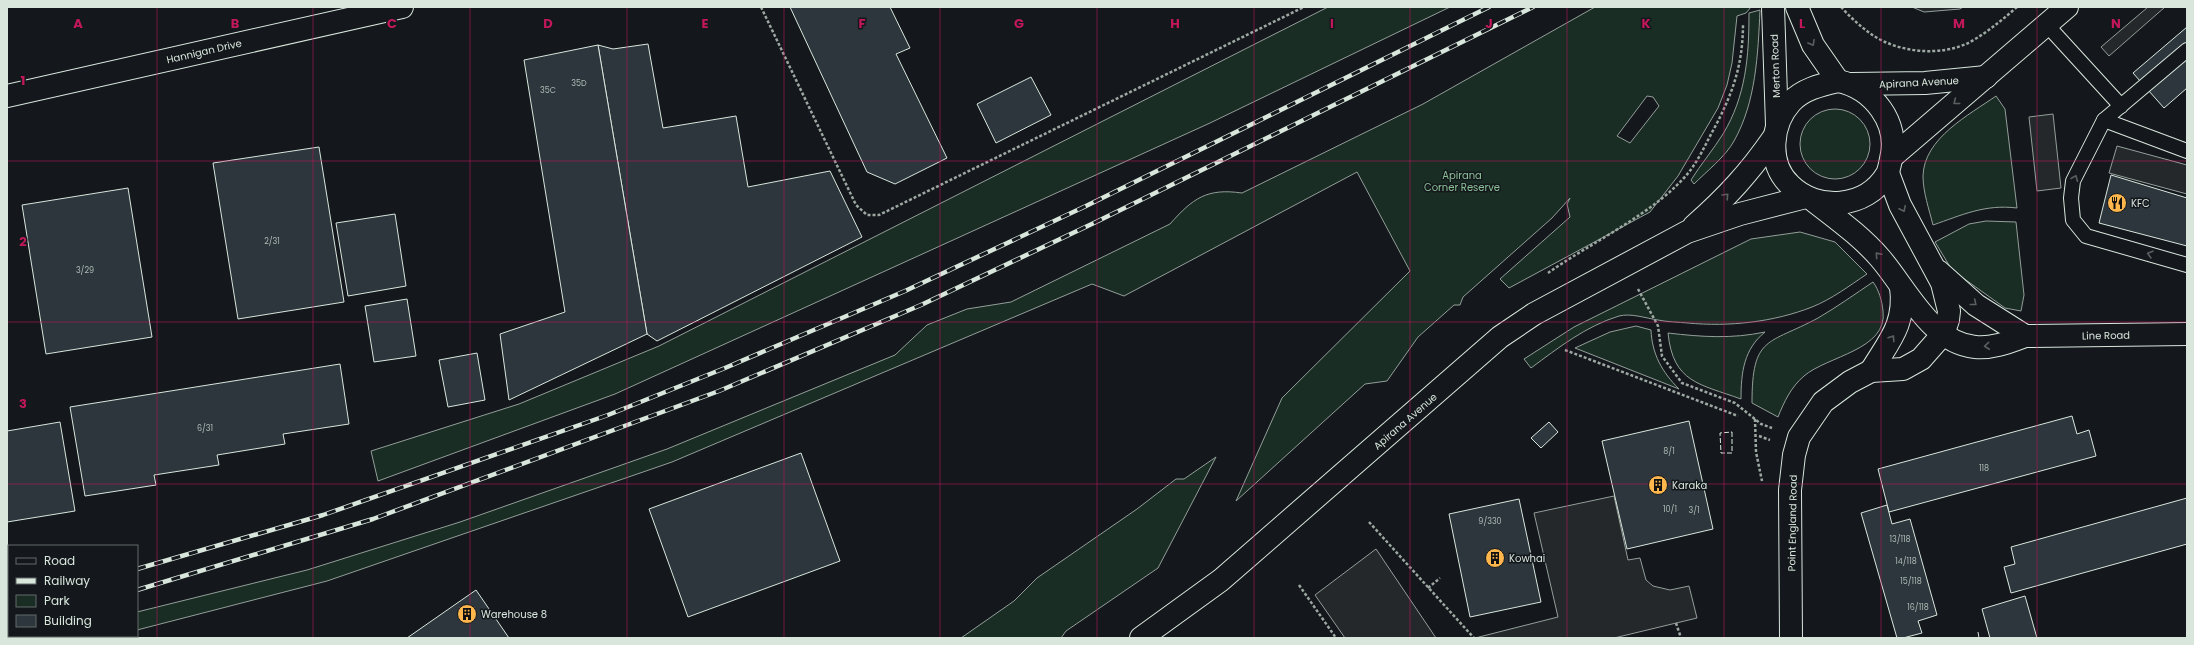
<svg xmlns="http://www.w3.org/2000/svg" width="2194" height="645" font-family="Poppins,sans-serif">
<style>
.green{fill:#1a2d24;stroke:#939e99;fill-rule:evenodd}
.parking{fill:#24282b;stroke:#939e99}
.building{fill:#2c363c;stroke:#d8e6dc}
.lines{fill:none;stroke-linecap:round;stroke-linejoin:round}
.lane-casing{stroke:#d8e6dc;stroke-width:16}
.street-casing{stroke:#d8e6dc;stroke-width:24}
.secondary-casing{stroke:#d8e6dc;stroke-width:24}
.primary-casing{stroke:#d8e6dc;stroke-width:24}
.path{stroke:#9da8a2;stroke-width:2.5;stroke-dasharray:3 2;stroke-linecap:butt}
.lane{stroke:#14181c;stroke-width:14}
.street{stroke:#14181c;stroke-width:22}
.secondary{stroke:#14181c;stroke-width:22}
.primary{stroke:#14181c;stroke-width:22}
.rail-casing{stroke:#d8e6dc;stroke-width:4.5}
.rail{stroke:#14181c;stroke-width:3;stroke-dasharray:9;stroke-linecap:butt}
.fence{stroke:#d8e6dc;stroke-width:1;stroke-dasharray:5 2;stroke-linecap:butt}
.oneway{stroke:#59605f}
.grid{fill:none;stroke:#c2185b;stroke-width:1;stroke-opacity:0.55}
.labels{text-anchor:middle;stroke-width:3;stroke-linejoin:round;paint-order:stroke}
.number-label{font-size:8px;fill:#adbab4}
.street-label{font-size:10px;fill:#d8e6dc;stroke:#14181c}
.park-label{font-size:10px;fill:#8ac095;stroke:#14181c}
.poi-label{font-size:10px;fill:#d8e6dc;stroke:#14181c;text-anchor:start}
.grid-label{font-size:13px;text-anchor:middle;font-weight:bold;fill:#c2185b;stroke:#14181c;stroke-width:3;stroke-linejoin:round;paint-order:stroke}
</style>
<rect width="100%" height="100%" fill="#14181c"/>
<g class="green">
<polygon points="1328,7 1450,7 1210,123 615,394 378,481 371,451 519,404 659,346"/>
<path d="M1595,7H1751L1746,13L1737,16L1732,63L1727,85L1718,108L1678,176L1650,212L1509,288L1500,279L1570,217L1567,204L1570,198L1552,218L1463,297L1460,305H1454L1418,337L1387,381L1365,384L1236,501L1282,398L1410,271L1357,172L1124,296L1092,284L672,462L327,581L137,630V612L307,570L460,522L667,449L895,355L927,325L967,309L1011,302L1170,224C1193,198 1207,188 1242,193L1423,104ZM1647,96L1653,97L1659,106L1630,143L1617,136Z"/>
<path d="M1760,10C1758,54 1756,102 1734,141C1726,156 1706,172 1694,184L1691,180C1701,164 1713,150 1723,134C1746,96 1749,56 1749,13Z"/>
<path d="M1996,96L2005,109L2017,208C1985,204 1962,215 1933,225C1929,209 1923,192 1923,176C1924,138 1969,115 1996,96Z"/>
<circle cx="1835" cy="144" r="35"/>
<polygon points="1986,221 2016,222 2024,295 2021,311 2005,308 1952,270 1935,242 1969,224"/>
<path d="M1800,232L1835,242L1867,274C1849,286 1832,299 1812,307C1774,322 1729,327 1688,323C1678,322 1667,322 1658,320C1645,318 1631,313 1619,316C1586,326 1558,348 1531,368L1524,359L1574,327L1751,239Z"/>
<path d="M1873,282C1879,290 1882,301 1883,311C1888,350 1827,356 1804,376C1791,387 1784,402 1778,417L1752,403C1752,335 1768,345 1818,318C1837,307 1855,294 1873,282Z"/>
<path d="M1636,326L1651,330C1652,354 1662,372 1679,389L1575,348L1610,332Z"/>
<path d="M1765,332C1744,349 1741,372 1741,399C1700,384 1673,383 1668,333C1702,337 1732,339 1765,332Z"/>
<polygon points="1216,457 1158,568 1066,631 1061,638 961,638 1014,601 1037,578 1137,509 1176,479 1184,479"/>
<polygon points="54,636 115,636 107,638 47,638"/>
</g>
<g class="parking">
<polygon points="1912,7 1963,7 1960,9 1924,12"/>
<polygon points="2148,7 2165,7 2109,56 2101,47"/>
<polygon points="2053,114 2061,188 2037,191 2029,117"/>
<polygon points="2117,146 2187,165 2187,194 2109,173"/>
<polygon points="1614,496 1628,560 1640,558 1646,580 1653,586 1670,590 1689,586 1697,618 1614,638 1475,638 1558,617 1534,513"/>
<polygon points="1376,549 1436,638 1345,638 1315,595"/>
</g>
<g class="building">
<polygon points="790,7 890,7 910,48 896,54 947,158 895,184 867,172"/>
<polygon points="2187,27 2187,88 2164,108 2133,73"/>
<polygon points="648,44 663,128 736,116 748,187 830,171 862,237 657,341 647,334 598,45 613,49"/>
<polygon points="598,45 647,334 509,400 500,334 565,312 524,60"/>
<polygon points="1031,77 1051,115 996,143 977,104"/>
<polygon points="319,147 344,302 238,319 213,163"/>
<polygon points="2111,175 2187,198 2187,246 2099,223"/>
<polygon points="128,188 152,337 46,354 22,205"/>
<polygon points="395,214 406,286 348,296 336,223"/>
<polygon points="407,299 416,356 374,362 365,306"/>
<polygon points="477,353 485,400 448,407 439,360"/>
<polygon points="340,364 349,424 283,434 285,444 217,455 219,465 154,475 156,485 85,496 70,407"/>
<polygon points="2072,416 2077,434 2089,430 2096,456 1889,512 1878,469"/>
<polygon points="1689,421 1713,529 1627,549 1602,441"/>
<polygon points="60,422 75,511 7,522 7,431"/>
<polygon points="1549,422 1558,432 1541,448 1531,438"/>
<polygon points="801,453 840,561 688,617 649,509"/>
<polygon points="2187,498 2187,544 2011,593 2004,567 2015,564 2011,547"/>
<polygon points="1519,499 1541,602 1470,617 1449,514"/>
<polygon points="1887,505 1892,524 1910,519 1937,615 1918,621 1922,633 1903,638 1897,638 1861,513"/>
<polygon points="476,590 509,638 407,638"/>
<polygon points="2025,596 2037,638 1990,638 1982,609"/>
</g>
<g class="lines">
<g class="lane-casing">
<g id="lane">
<polyline points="2046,24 2121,106"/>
<polyline points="2187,50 2104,120 2187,151"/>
<polyline points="2104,120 2073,181 2071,198 2073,220 2086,236 2187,265"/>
</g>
</g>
<g class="street-casing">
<polyline id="street" points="7,96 402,7"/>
</g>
<g class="secondary-casing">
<g id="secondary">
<polyline points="1773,7 1777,125"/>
<polyline points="1797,7 1813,45 1838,81"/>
<path d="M1814,201C1837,219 1861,236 1880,258C1906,288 1931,343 1975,347C1992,349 2009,342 2025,336L2187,334"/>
<polyline points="1938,271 1976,305 2025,336"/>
<path d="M1871,371C1889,341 1906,324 1901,287"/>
<polyline points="1791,638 1790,490 1794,455 1799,437 1823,402 1850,382 1871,371 1903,369 1921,359 1943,334 1948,320 1949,311 1942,283 1900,205 1888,173"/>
</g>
</g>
<g class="primary-casing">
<g id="primary">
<path d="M1838,81C1873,88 1900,123 1891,159C1890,164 1889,170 1887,174C1866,209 1817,212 1790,185C1767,163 1771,124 1791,102C1803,89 1821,85 1838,81Z"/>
<polyline points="1852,84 1925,83 1986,77"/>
<polyline points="1892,157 2067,7"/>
<path d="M1694,226C1727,197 1749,173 1774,137"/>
<polyline points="1141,638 1221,580 1500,337 1534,314 1687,232 1740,214 1806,197"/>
</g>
</g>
<g class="path">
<polyline points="761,7 856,205 867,215 879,215 1304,7"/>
<path d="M1841,7C1850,17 1860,26 1871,34C1898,53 1941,57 1970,42C1988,32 2002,20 2017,7"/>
<path d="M1548,273C1590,243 1657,212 1689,172C1700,158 1707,141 1716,125C1734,90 1743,63 1743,23"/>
<polyline points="1638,289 1658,326 1662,356 1682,383 1735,403 1761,424 1772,428"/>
<polyline points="1565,350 1738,416"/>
<polyline points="1755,419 1756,452 1762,481"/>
<polyline points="1759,436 1770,440"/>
<polyline points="1369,522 1474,638"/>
<polyline points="1299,585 1336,638"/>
<polyline points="1428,588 1440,578"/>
<polyline points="1676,623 1681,638"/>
</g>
<use href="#lane" class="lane"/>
<use href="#street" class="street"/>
<use href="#secondary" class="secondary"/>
<use href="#primary" class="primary"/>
<g class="rail-casing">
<g id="rail">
<polyline points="137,569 323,515 608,415 725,368 905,291 1086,206 1489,7"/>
<polyline points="137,590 373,519 719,391 921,305 1096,222 1533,7"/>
<polyline points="7,604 9,604"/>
<polyline points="7,624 9,624"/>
</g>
</g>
<use href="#rail" class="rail"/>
<g class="fence">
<polygon points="1732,432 1732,453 1721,453 1720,433"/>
<polyline points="1978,632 1979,638"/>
</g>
</g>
<defs><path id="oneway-chevron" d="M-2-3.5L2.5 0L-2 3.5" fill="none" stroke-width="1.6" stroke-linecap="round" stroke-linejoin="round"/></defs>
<g class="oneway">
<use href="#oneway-chevron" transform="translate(1812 43) rotate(61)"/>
<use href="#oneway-chevron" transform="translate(1956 102) rotate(142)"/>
<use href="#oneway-chevron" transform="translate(2075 178) rotate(-68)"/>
<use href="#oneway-chevron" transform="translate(1726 196) rotate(-47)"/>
<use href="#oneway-chevron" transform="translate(1903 209) rotate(64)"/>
<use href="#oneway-chevron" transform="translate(2150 254) rotate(-164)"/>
<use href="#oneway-chevron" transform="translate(1878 255) rotate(-131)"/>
<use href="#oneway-chevron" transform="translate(1974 303) rotate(39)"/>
<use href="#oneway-chevron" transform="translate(1892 338) rotate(-57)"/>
<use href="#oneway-chevron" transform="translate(1987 346) rotate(174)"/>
</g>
<path class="grid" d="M157,7V638M313,7V638M470,7V638M627,7V638M784,7V638M940,7V638M1097,7V638M1254,7V638M1410,7V638M1567,7V638M1724,7V638M1881,7V638M2037,7V638M7,161H2187M7,322H2187M7,484H2187"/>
<defs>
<g id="restaurant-disc" transform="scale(1)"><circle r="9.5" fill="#ffb74d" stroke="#14181c"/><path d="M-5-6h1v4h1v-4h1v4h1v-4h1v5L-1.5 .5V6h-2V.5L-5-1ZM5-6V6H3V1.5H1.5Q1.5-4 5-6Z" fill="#111"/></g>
<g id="building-disc" transform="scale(1)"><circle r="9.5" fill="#ffb74d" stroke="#14181c"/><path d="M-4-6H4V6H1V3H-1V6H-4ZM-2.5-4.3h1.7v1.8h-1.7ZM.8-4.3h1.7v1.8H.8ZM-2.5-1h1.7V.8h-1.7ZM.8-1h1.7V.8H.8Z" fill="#111"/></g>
</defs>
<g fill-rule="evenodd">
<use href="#restaurant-disc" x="2117" y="203"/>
<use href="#building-disc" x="1658" y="485"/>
<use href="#building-disc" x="1495" y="558"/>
<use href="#building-disc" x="467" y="614"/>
</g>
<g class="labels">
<g class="number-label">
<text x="579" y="86">35D</text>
<text x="548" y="93">35C</text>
<text x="272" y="244">2/31</text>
<text x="85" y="273">3/29</text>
<text x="205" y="431">6/31</text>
<text x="1669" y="454">8/1</text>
<text x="1984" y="471">118</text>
<text x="1670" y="512">10/1</text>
<text x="1694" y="513">3/1</text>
<text x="1490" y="524">9/330</text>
<text x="1900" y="542">13/118</text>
<text x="1906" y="564">14/118</text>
<text x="1911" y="584">15/118</text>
<text x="1918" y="610">16/118</text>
</g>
<g class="street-label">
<text transform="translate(204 51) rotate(-13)" y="4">Hannigan Drive</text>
<text transform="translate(1775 66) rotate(-92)" y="4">Merton Road</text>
<text transform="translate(1919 82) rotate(-3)" y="4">Apirana Avenue</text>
<text transform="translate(2106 335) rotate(-1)" y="4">Line Road</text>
<text transform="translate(1405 421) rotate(-41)" y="4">Apirana Avenue</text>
<text transform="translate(1792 523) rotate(-89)" y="4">Point England Road</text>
</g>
<g class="park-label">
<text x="1462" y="179">Apirana<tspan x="1462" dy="12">Corner Reserve</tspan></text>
</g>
<g class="poi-label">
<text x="2131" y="207">KFC</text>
<text x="1672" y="489">Karaka</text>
<text x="1509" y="562">Kowhai</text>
<text x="481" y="618">Warehouse 8</text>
</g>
</g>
<g class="grid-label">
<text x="78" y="28">A</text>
<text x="235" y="28">B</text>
<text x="392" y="28">C</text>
<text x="548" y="28">D</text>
<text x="705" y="28">E</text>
<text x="862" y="28">F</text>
<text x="1019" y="28">G</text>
<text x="1175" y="28">H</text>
<text x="1332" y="28">I</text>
<text x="1489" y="28">J</text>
<text x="1646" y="28">K</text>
<text x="1802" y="28">L</text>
<text x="1959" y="28">M</text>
<text x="2116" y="28">N</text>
<text x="23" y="85">1</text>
<text x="23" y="246">2</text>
<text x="23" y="408">3</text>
</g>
<rect width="2194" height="645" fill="none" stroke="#d8e6dc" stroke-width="16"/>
<rect x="8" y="545" width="130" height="92" fill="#14181c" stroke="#626a69"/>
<rect x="16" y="558" width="20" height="6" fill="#14181c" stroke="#626a69"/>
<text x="44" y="565" font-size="12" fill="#d8e6dc">Road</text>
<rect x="16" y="578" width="20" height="6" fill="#d8e6dc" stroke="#626a69"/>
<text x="44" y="585" font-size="12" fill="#d8e6dc">Railway</text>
<rect x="16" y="595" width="20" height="12" fill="#1a2d24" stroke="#626a69"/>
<text x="44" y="605" font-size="12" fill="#d8e6dc">Park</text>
<rect x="16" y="615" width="20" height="12" fill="#2c363c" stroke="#626a69"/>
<text x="44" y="625" font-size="12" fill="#d8e6dc">Building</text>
</svg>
